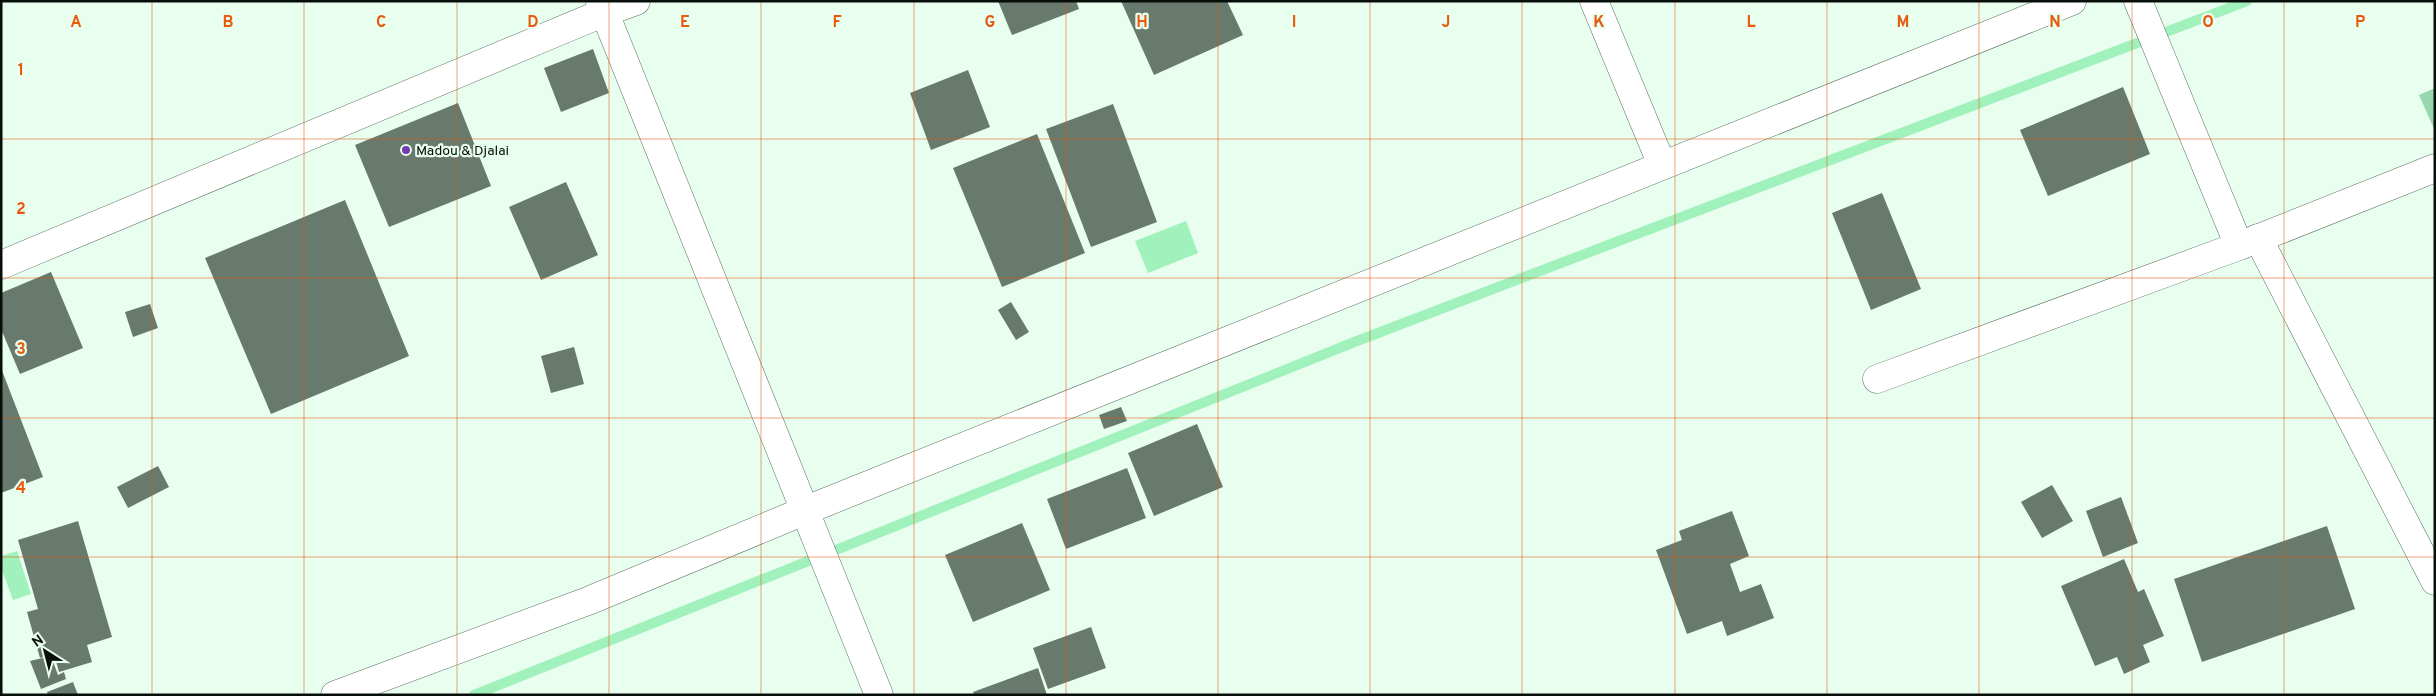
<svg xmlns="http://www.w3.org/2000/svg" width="2436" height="696" font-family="Overpass,sans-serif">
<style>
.green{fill:#98d7ad}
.water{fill:#a0f1bc}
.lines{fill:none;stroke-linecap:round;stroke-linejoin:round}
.stream{stroke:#a0f1bc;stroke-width:10}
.building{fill:#677a6d}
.street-casing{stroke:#5f7164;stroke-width:29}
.street{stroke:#fff;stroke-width:28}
.grid{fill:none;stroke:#e8590c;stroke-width:1;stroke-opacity:0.55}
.poi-dot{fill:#7739ae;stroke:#e8feef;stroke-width:2}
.labels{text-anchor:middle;stroke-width:4.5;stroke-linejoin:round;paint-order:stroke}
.poi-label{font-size:14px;fill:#080f0a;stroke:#e8feef;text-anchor:start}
.grid-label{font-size:16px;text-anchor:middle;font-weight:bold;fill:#e8590c;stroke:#e8feef;stroke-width:4.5;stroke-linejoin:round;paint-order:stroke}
</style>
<rect width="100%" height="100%" fill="#e8feef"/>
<polygon class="green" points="2435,88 2435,131 2419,95"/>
<g class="water">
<polygon points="1186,221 1198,253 1148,273 1135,241"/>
<polygon points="17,551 31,594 13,600 1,567 1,556"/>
</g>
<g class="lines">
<polyline class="stream" points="474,695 1357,341 2247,1"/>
</g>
<g class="building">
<polygon points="998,1 1076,1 1079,9 1012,35"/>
<polygon points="1121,1 1227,1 1243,35 1154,75"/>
<polygon points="593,49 609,93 561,112 544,68"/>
<polygon points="968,70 990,127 931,150 910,93"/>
<polygon points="2123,87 2150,154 2048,196 2020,130"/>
<polygon points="458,103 491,186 389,227 355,145"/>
<polygon points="1113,104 1157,222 1091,247 1046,129"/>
<polygon points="1037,134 1085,253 1002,287 953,168"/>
<polygon points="566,182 598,255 541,280 509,207"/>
<polygon points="1882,193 1921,289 1871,310 1832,213"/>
<polygon points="345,200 409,356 271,414 205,258"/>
<polygon points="51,272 83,348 20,374 1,329 1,293"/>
<polygon points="1011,302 1029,332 1016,340 998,310"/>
<polygon points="150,304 158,328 133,337 125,312"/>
<polygon points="574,347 584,384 551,393 541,356"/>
<polygon points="1,368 43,477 1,493"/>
<polygon points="1121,407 1127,421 1104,429 1099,415"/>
<polygon points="1197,424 1223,487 1154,516 1128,453"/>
<polygon points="158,466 169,487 128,508 117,487"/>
<polygon points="1127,468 1146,518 1066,549 1047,499"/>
<polygon points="2052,485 2073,521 2042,538 2021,502"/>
<polygon points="2121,497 2138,543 2103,557 2086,511"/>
<polygon points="1732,511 1749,556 1730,564 1740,592 1761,584 1774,618 1727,636 1722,621 1687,634 1656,550 1682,540 1679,531"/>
<polygon points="78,521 112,637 87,645 92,662 59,672 54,654 40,658 27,612 38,609 18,540"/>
<polygon points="1022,523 1050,590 973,622 945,555"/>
<polygon points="2327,526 2355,609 2202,662 2174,579"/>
<polygon points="2124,559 2138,592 2144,589 2164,636 2143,645 2150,662 2124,674 2117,657 2095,666 2061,586"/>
<polygon points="1091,627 1106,668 1048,689 1033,648"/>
<polygon points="51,656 58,675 64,672 66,679 41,689 30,661"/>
<polygon points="1038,668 1047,695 974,695 973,692"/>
<polygon points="73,682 78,695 48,695 47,692"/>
</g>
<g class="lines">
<g class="street-casing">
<g id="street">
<polyline points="600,1 879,695"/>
<polyline points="1594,1 1662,165"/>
<polyline points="2138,1 2239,246"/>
<polyline points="2258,238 2435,581"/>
<polyline points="1,265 605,12 636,1"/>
<polyline points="1877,379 2239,246 2435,168"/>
<polyline points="335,695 588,601 804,511 2072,1"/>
</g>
</g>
<use href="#street" class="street"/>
</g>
<path class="grid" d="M152,1V695M304,1V695M457,1V695M609,1V695M761,1V695M914,1V695M1066,1V695M1218,1V695M1370,1V695M1522,1V695M1675,1V695M1827,1V695M1979,1V695M2132,1V695M2284,1V695M1,139H2435M1,278H2435M1,418H2435M1,557H2435"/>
<circle class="poi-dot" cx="406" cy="150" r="5"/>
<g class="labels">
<g class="poi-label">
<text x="416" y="155">Madou &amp; Djalai</text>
</g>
</g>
<g class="grid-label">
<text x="76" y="27">A</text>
<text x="228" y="27">B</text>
<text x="381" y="27">C</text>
<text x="533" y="27">D</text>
<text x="685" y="27">E</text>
<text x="837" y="27">F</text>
<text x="990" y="27">G</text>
<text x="1142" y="27">H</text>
<text x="1294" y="27">I</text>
<text x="1446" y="27">J</text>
<text x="1599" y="27">K</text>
<text x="1751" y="27">L</text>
<text x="1903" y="27">M</text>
<text x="2055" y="27">N</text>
<text x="2208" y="27">O</text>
<text x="2360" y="27">P</text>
<text x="21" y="75">1</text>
<text x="21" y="214">2</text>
<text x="21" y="354">3</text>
<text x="21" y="493">4</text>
</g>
<rect width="2436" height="696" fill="none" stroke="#080f0a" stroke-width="5"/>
<g transform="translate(45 651) rotate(324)" stroke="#e8feef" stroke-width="4" paint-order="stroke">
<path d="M0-4L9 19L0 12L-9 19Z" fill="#080f0a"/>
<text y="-8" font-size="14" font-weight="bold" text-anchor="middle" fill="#080f0a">N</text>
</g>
</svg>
